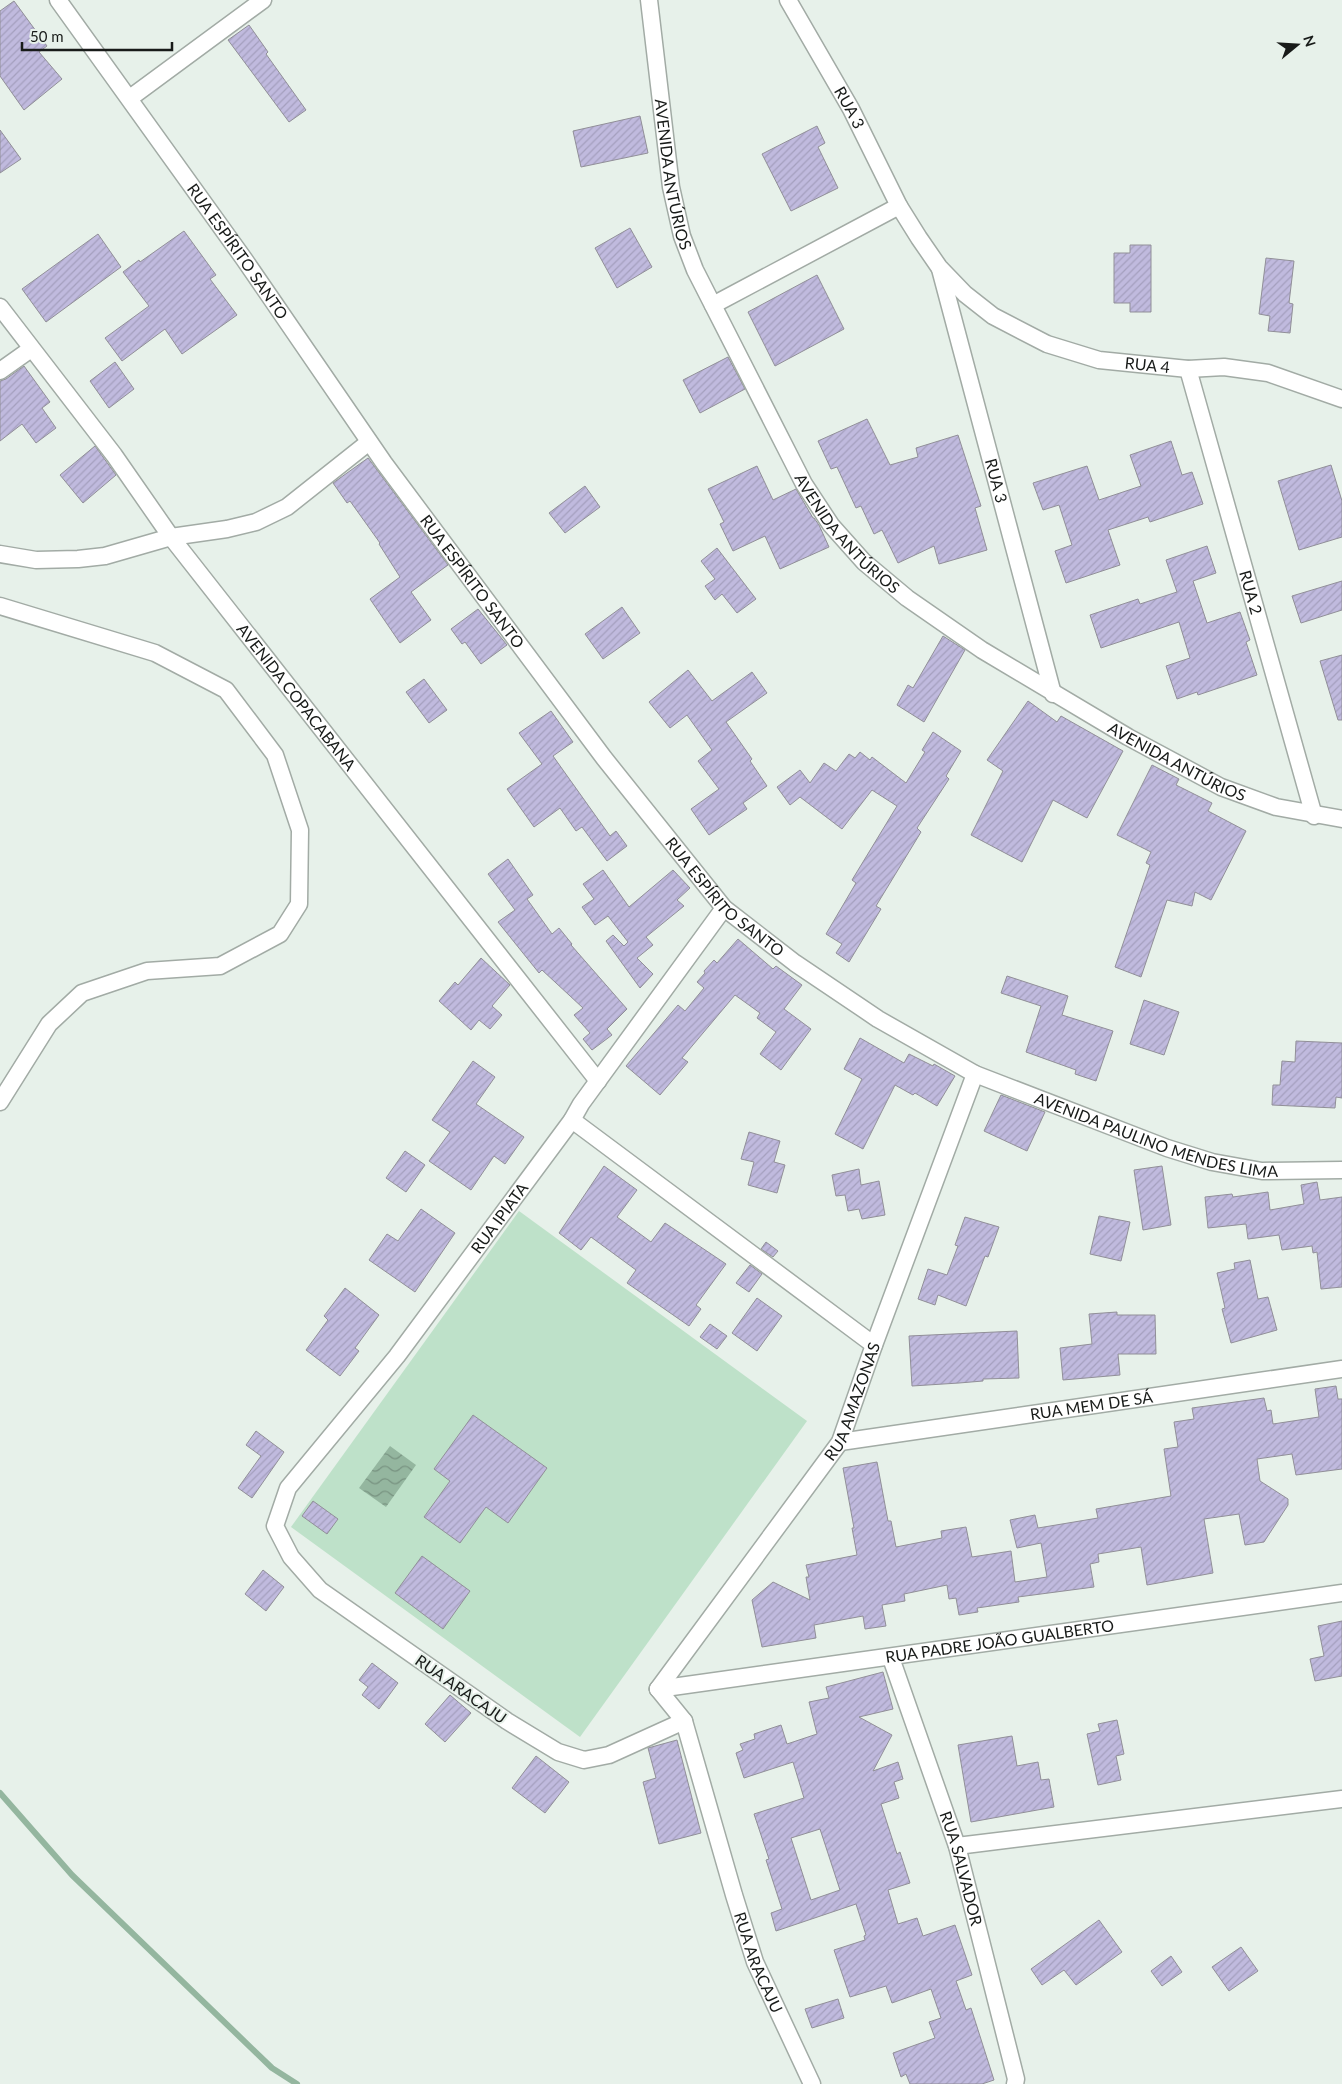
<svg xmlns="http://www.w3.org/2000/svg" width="1342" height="2084" font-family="Lato,sans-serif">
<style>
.pitch{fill:#bee1c9}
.water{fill:url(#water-waves)}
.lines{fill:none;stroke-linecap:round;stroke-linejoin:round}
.stream{stroke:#94b69f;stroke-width:6}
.building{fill:url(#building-hatch);stroke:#918f98;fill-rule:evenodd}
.street-casing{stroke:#a2aba5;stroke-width:19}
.street{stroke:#fff;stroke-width:16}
.labels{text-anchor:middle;stroke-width:4;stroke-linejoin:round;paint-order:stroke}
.street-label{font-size:16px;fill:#181b19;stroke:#e7f1ea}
</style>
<defs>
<pattern id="water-waves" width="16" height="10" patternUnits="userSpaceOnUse" patternTransform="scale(1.25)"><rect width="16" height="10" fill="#94b69f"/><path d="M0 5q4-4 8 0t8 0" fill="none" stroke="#789381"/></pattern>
<pattern id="building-hatch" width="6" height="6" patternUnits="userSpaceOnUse" patternTransform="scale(1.25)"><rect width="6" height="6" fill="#c0bade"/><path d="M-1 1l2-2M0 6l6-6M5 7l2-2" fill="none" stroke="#a49fbe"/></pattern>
</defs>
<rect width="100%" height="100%" fill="#e7f1ea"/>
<polygon class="pitch" points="519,1211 807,1421 580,1737 291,1527"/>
<polygon class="water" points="390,1446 416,1465 386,1507 359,1488"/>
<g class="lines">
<polyline class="stream" points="0,1793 72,1875 272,2068 297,2084"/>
</g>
<g class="building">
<polygon points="14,1 47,46 39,52 62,79 24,110 0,76 0,11"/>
<polygon points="249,25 268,52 266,54 306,110 289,122 228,40"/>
<polygon points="640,116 648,153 581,167 573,131"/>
<polygon points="817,126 825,143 818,147 838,188 791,211 762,154"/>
<polygon points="0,130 21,159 0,173"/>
<polygon points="630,228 652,267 617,288 595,248"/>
<polygon points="184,231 216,275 210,279 237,315 182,354 165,329 122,361 105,338 149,306 123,272 139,260 140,262"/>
<polygon points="98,234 121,267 46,322 22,289"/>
<polygon points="1130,245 1151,245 1151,312 1130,312 1130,303 1114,303 1114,253 1130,253"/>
<polygon points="1266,258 1294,261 1289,303 1293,304 1290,333 1268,331 1270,316 1259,314"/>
<polygon points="817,275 844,329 775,366 748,312"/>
<polygon points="728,357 745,389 700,413 683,380"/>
<polygon points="115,362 134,389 109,408 90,381"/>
<polygon points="24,366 50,402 42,408 56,428 36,443 22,424 0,441 0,381 6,379"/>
<polygon points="867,419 890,465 918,457 916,448 958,435 981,506 975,508 987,550 939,564 934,546 898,563 882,530 874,534 861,506 856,508 837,467 831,469 818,441"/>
<polygon points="1171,441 1182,475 1192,472 1203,504 1150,522 1148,517 1108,530 1120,565 1066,583 1055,551 1072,545 1059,505 1043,510 1033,483 1087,466 1099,500 1141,486 1130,455"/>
<polygon points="95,446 116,475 83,503 60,475"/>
<polygon points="368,458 448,565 411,592 431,620 400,643 370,599 400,577 379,544 380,543 350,501 347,503 333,483"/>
<polygon points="1331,465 1342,501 1342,537 1299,550 1278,481"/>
<polygon points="757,466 773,500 796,489 813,518 814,518 819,525 829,547 780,569 765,536 733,551 720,524 724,522 708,489"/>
<polygon points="585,486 600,507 565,533 549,513"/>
<polygon points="1207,546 1216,573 1193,581 1207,623 1240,612 1250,640 1246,642 1257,675 1198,695 1197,692 1177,699 1166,666 1190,658 1179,622 1101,648 1090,615 1138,599 1140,604 1177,592 1166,560"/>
<polygon points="717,548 756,599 737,613 722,594 715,600 705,586 715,579 701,561"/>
<polygon points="1342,581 1342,610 1301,623 1292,596"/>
<polygon points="622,607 640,633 603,659 585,634"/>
<polygon points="478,609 507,645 481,664 465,642 462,644 451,629"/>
<polygon points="943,636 965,650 924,722 897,705 908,685 913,688"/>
<polygon points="1342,655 1342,720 1338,720 1320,661"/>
<polygon points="688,670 712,701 752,672 767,693 726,722 752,759 750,761 767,786 743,803 747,809 709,835 691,809 719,789 698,761 712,750 687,715 670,728 649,702"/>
<polygon points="424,679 447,710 429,723 406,692"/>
<polygon points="1028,701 1057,722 1061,716 1123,751 1087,818 1053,800 1022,862 971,835 1003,771 987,760"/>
<polygon points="551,711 573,742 553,756 610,836 616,831 627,846 607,861 582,827 576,831 560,808 534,827 507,789 542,764 519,733"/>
<polygon points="933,732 961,751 946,776 949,779 917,828 921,832 876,906 881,909 849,962 836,953 842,944 826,934 856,883 852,880 897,806 872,790 842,829 800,797 790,805 777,787 800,770 810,783 824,763 836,771 849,754 855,758 860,752 870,760 872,757 906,783 925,752 922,750"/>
<polygon points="1152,765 1179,779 1176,785 1212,803 1208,811 1246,831 1211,900 1195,892 1192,906 1167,900 1141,977 1115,967 1150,865 1146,863 1151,852 1117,835"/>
<polygon points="508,859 533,895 527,899 552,934 559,928 572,944 571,945 627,1009 607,1029 612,1035 592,1050 583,1039 590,1033 574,1015 583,1008 542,970 539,973 498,922 515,910 488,874"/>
<polygon points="603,870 629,907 673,870 690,888 677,900 684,906 646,937 653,945 637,958 653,974 640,988 606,941 613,935 624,946 628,942 608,916 595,925 582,907 594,899 583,884"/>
<polygon points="738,939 773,969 776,966 802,985 784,1009 811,1029 781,1070 760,1054 776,1032 757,1018 760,1013 735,995 682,1058 688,1062 660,1095 626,1066 678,1005 685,1011 704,988 697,982 705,973 704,971 714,960 717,963"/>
<polygon points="481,958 510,985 492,1006 502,1015 490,1029 479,1020 471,1030 439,1001 455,982 458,985"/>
<polygon points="1007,976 1068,996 1062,1015 1113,1031 1096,1081 1075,1074 1076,1070 1026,1052 1041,1006 1001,993"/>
<polygon points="1144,1000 1179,1012 1164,1055 1130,1044"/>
<polygon points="860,1038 904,1063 909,1054 933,1066 934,1064 955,1076 937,1106 915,1093 913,1095 895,1085 863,1149 835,1134 862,1079 844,1069"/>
<polygon points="1296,1041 1342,1043 1342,1098 1336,1097 1335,1108 1272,1105 1273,1085 1280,1085 1282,1061 1295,1062"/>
<polygon points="473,1061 495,1077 476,1104 524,1137 505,1164 494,1156 471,1190 429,1161 450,1132 432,1120"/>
<polygon points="1001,1095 1045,1112 1027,1151 984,1131"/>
<polygon points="749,1132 780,1141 774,1162 785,1165 777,1193 748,1185 754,1162 741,1159"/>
<polygon points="405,1151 425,1165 406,1192 386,1178"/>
<polygon points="604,1166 637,1190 617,1217 651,1242 665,1223 726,1264 696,1305 701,1309 689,1326 627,1283 636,1270 591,1237 581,1250 559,1233"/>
<polygon points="1162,1166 1171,1225 1143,1230 1134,1170"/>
<polygon points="859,1169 861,1185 879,1181 885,1215 862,1219 859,1209 848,1211 845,1195 836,1196 832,1175"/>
<polygon points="1317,1182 1320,1200 1342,1197 1342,1287 1321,1289 1317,1252 1313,1253 1312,1246 1282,1250 1279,1235 1248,1239 1246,1224 1208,1228 1205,1197 1232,1194 1233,1197 1268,1192 1270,1210 1304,1204 1301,1185"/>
<polygon points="421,1209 455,1233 415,1292 369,1260 387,1234 398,1241"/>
<polygon points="1099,1216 1130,1222 1121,1261 1090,1254"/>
<polygon points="965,1217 999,1227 988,1257 985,1256 966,1306 938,1295 935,1305 918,1299 928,1269 947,1275 958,1246 955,1245"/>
<polygon points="766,1242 778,1251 773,1257 761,1249"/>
<polygon points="1250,1260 1258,1299 1268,1297 1277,1330 1231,1343 1222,1309 1225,1308 1217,1273 1235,1269 1234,1263"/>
<polygon points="750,1265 762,1274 749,1292 736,1283"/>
<polygon points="345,1288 379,1315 355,1348 359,1351 340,1376 306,1350 328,1320 324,1316"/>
<polygon points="757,1298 782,1316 757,1351 732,1333"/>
<polygon points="1117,1312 1117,1315 1155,1315 1156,1354 1118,1354 1120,1375 1063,1380 1060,1348 1092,1344 1089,1314"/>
<polygon points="710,1324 727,1336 717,1349 700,1337"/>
<polygon points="1017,1331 1019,1378 983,1379 983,1381 959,1383 912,1386 909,1336"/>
<polygon points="1336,1386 1338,1399 1342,1399 1342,1469 1296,1475 1292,1454 1257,1459 1260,1481 1288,1499 1288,1505 1264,1542 1245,1545 1239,1514 1204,1519 1213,1573 1147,1585 1141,1547 1098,1554 1099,1562 1090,1564 1094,1587 1018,1597 1019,1602 977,1608 978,1612 959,1615 956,1598 949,1599 947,1585 904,1594 905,1601 882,1605 886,1626 865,1629 863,1616 814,1625 816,1638 762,1647 752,1600 773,1582 810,1600 806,1577 809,1577 806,1565 857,1555 852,1528 854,1528 843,1468 877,1462 888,1521 891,1521 896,1547 942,1538 941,1531 966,1527 972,1557 1011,1551 1015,1582 1047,1577 1041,1543 1017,1548 1010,1520 1035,1515 1038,1528 1098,1518 1096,1509 1171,1496 1164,1449 1178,1447 1174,1422 1194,1419 1192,1408 1264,1398 1267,1411 1271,1410 1273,1424 1319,1417 1315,1389"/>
<polygon points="473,1415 547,1468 508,1523 486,1507 460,1543 424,1517 450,1481 434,1469"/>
<polygon points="256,1431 284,1452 252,1498 238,1488 261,1456 246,1445"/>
<polygon points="313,1501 338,1519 327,1534 302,1516"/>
<polygon points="422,1556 470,1591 443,1629 395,1593"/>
<polygon points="263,1570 284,1587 266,1611 245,1594"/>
<polygon points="1342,1621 1342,1676 1315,1681 1310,1659 1324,1656 1318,1626"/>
<polygon points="372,1663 398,1683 379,1709 362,1695 368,1687 359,1680"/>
<path d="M883,1672L893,1709L859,1717L892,1735L873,1771L898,1762L903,1779L894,1782L899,1798L881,1804L897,1854L900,1852L910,1883L888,1890L898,1924L917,1918L923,1936L955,1925L972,1975L956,1981L966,2010L971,2008L994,2080L982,2084H910L906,2074L901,2077L893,2053L935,2038L929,2022L941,2018L931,1989L892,2003L886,1986L850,1997L834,1950L865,1940L864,1936L866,1935L856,1904L776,1931L771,1913L782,1909L766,1860L769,1859L754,1814L804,1798L793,1762L744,1778L736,1753L743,1750L740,1744L755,1739L754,1734L781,1725L787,1744L817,1734L809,1702L829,1698L826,1687ZM820,1829L840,1890L811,1900L791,1838Z"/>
<polygon points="450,1695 471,1713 445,1742 425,1724"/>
<polygon points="1117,1720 1124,1754 1116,1756 1121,1780 1098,1785 1087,1734 1100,1731 1098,1724"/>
<polygon points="1012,1736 1017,1766 1038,1762 1041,1780 1049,1779 1054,1807 971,1822 958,1745"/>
<polygon points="677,1740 701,1833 659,1844 643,1782 656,1778 648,1748"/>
<polygon points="536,1756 569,1782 545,1813 512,1788"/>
<polygon points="1099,1920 1122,1952 1076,1985 1064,1970 1042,1985 1031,1969"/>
<polygon points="1241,1947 1258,1971 1229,1991 1212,1967"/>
<polygon points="1171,1956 1182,1972 1162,1986 1151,1971"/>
<polygon points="838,1999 844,2018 812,2028 805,2009"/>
</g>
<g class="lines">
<g class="street-casing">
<g id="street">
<path id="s1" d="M58,0L244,259L384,463L604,758L724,908L795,963L878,1019L975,1074L1167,1148L1212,1162L1262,1171L1342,1170"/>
<path id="s2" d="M649,0L671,187L682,236L695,270L804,484L831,525L864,562L907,598L982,650L1128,737L1221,787L1276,807L1342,819"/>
<path id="s3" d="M788,0L851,109L899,206L919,238L939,267L965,294L993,316L1047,344L1099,360L1188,369L1224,367L1268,373L1342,399"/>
<polyline points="130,98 263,0"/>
<path id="s4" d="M940,269L1053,694"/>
<polyline points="713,305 899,206"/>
<path id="s5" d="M0,307L114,455L171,537L598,1081"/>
<path id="s6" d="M1188,369L1314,816"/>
<polyline points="0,371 31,349"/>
<polyline points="0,554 36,560 78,559 105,556 171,537 227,529 256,522 287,507 369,442"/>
<polyline points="0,606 155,653 226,690 275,755 300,830 299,904 280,934 220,966 147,971 82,993 49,1024 0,1102"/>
<polyline points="572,1120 874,1345"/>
<path id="s7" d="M840,1442L1342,1369"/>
<path id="s8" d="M891,1658L957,1846L1016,2079L1015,2084"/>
<path id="s9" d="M658,1689L840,1442L874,1345L975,1074"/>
<path id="s10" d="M658,1689L1342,1593"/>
<path id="s11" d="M658,1689L684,1721L734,1895L755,1962L812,2084"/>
<path id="s12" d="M684,1721L609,1755L584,1760L558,1752L507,1721L320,1590L291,1557L275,1526L288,1488L397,1356L572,1120L581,1104L724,908"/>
<polyline points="957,1846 1342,1799"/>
</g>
</g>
<use href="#street" class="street"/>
</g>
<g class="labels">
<g class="street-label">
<text dy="6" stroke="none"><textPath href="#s3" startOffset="124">RUA 3</textPath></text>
<text dy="6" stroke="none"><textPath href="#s2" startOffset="176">AVENIDA ANTÚRIOS</textPath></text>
<text dy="6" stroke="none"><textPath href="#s1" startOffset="309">RUA ESPÍRITO SANTO</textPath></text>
<text dy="6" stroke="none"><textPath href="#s3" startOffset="544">RUA 4</textPath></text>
<text dy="6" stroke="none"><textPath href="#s4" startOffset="219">RUA 3</textPath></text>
<text dy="6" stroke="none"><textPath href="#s2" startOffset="581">AVENIDA ANTÚRIOS</textPath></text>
<text dy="6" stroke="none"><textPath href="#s1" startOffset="714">RUA ESPÍRITO SANTO</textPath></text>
<text dy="6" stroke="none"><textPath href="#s6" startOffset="232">RUA 2</textPath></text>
<text dy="6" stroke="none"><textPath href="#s5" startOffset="490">AVENIDA COPACABANA</textPath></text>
<text dy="6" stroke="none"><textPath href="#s2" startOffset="986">AVENIDA ANTÚRIOS</textPath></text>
<text dy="6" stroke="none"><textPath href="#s1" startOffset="1119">RUA ESPÍRITO SANTO</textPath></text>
<text dy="6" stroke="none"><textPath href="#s1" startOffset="1620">AVENIDA PAULINO MENDES LIMA</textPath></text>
<text dy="6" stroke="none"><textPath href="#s12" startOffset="885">RUA IPIATA</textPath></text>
<text dy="6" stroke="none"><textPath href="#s9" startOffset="349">RUA AMAZONAS</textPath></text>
<text dy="6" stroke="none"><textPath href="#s7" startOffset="254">RUA MEM DE SÁ</textPath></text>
<text dy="6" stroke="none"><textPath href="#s10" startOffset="345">RUA PADRE JOÃO GUALBERTO</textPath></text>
<text transform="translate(461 1689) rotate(35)" y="6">RUA ARACAJU</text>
<text dy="6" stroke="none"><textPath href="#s8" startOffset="222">RUA SALVADOR</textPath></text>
<text dy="6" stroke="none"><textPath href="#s11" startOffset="294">RUA ARACAJU</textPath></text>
</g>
</g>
<g transform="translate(1297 45) rotate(72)" stroke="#e7f1ea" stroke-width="4" paint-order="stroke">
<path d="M0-4L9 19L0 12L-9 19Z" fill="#181b19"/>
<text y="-8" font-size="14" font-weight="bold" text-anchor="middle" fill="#181b19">N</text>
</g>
<path d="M22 42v8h150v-8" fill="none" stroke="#181b19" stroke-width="2.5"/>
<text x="30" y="42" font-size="15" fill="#181b19" stroke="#e7f1ea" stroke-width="4" paint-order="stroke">50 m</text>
</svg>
